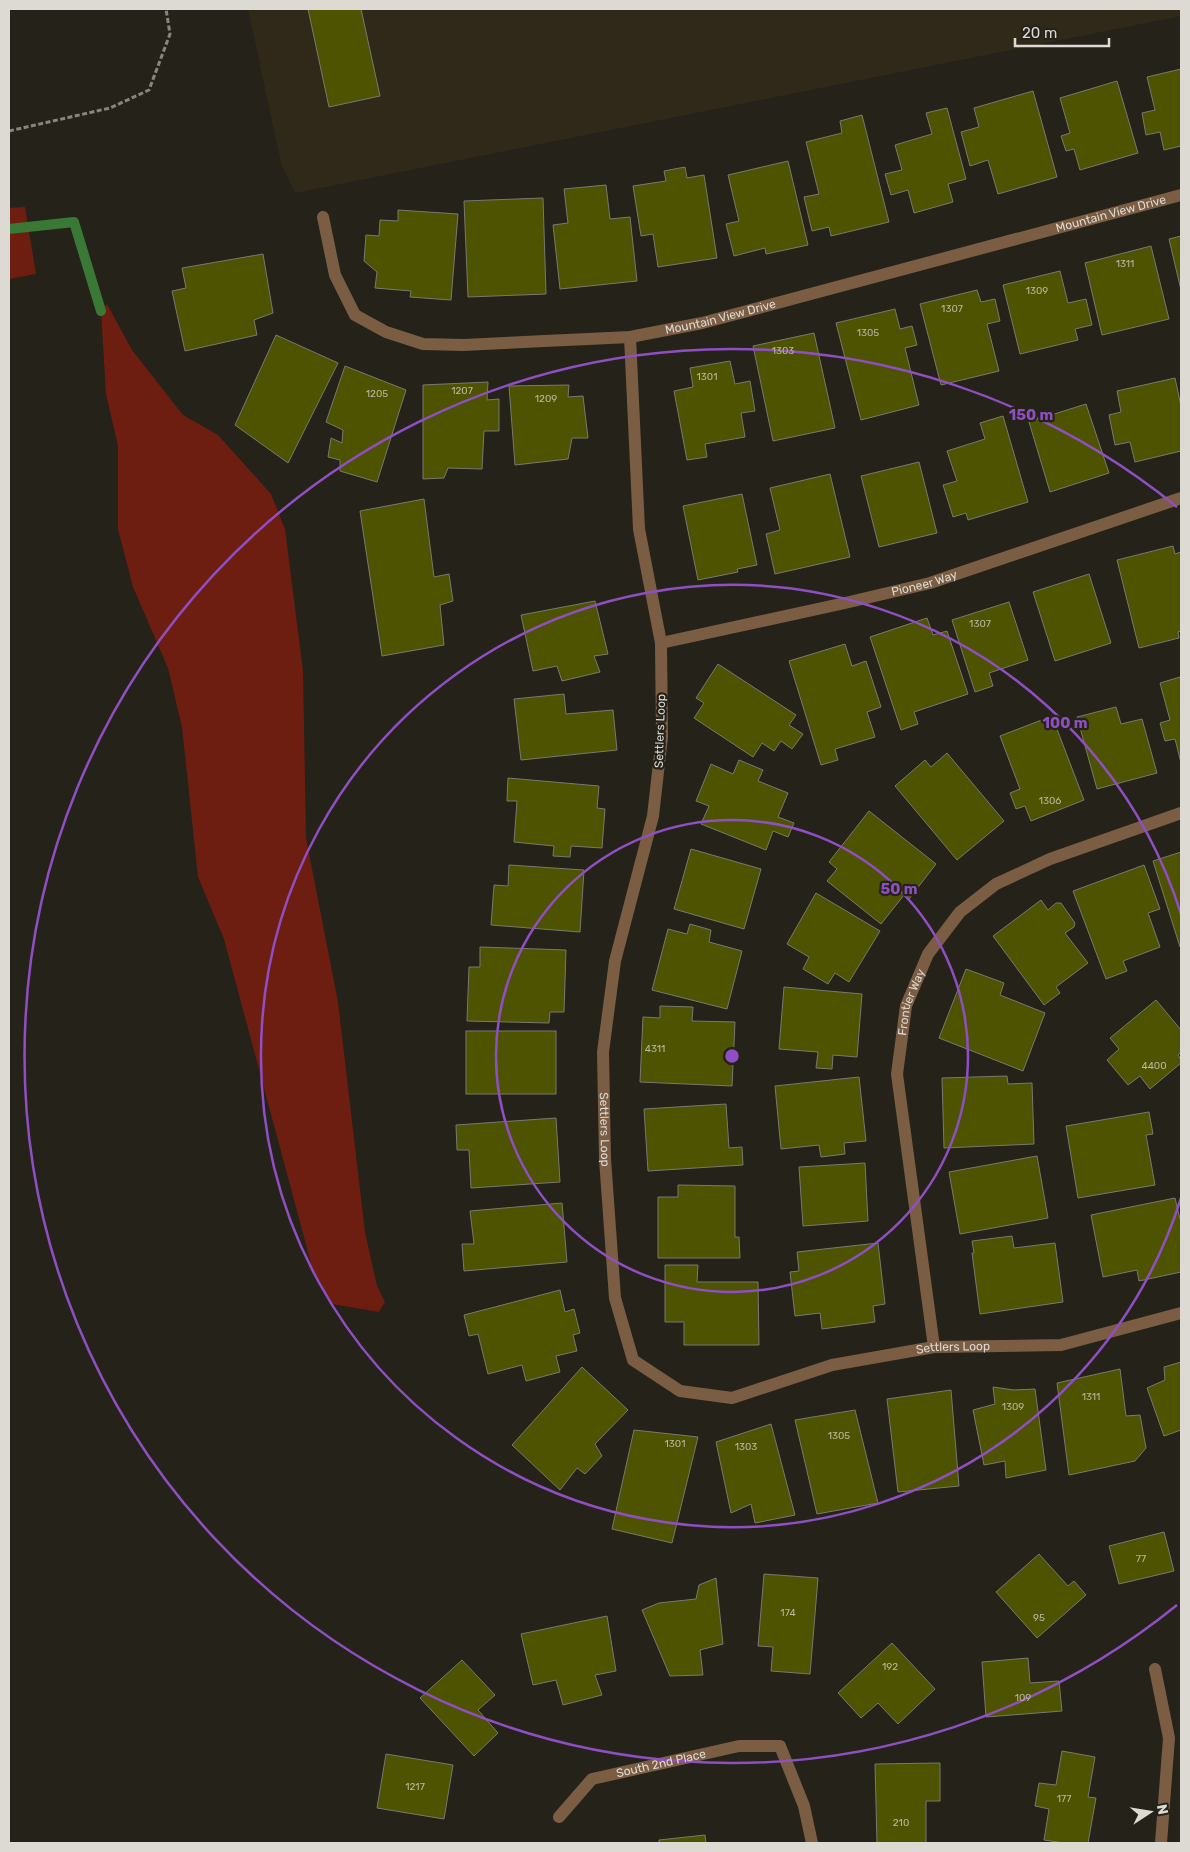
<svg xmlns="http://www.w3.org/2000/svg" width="1190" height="1852" font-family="Rubik,sans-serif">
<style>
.built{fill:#30291a}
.green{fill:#6d1e10}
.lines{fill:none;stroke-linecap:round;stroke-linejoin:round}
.stream{stroke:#397935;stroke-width:10}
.building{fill:#4d5300;stroke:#787a6f}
.path{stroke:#89867f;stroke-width:3;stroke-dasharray:5 2.5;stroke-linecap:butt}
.minor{stroke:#7b5d44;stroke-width:12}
.ring{fill:none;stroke:#8f4fc3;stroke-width:2.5}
.labels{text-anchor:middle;stroke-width:4.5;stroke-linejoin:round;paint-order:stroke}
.number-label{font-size:10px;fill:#b9b89f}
.street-label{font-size:12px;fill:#dddad4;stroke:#252219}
.centre{fill:#8f4fc3;stroke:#252219;stroke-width:2.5}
.ring-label{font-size:15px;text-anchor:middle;font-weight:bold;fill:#8f4fc3;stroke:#252219;stroke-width:4.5;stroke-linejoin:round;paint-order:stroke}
</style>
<rect width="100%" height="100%" fill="#252219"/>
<polygon class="built" points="248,9 1181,9 1181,16 295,193 281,163"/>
<g class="green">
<polygon points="25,207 36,274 9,279 9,208"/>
<polygon points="107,304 132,350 183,415 218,435 271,494 285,529 303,671 306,838 338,1002 365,1232 377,1286 385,1302 379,1312 332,1304 312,1267 224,939 198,877 182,727 168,668 133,587 118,529 118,446 106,394 101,311"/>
</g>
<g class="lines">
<polyline class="stream" points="9,229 74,222 101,311"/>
</g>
<g class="building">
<polygon points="308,9 361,9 380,96 329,107"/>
<polygon points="1181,69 1181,146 1164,150 1160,132 1146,135 1142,113 1155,110 1147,77"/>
<polygon points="1117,81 1138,153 1080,170 1074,149 1066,151 1061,136 1070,133 1060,98"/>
<polygon points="1033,91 1057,177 998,194 988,160 970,166 961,132 979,127 974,108"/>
<polygon points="947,108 966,179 948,184 953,202 914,213 908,190 891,195 885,174 902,170 895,145 932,134 926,113"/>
<polygon points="862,115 889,222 831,236 829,227 812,231 804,197 819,194 806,142 842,133 840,121"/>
<polygon points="788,161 808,245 766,254 765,248 734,256 726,224 739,221 728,175"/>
<polygon points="685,167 687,178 704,175 717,258 658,267 653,234 641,236 633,186 666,181 664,171"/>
<polygon points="606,185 610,219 630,217 637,281 560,289 553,225 568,223 564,189"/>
<polygon points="543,198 546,294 468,297 464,201"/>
<polygon points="398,210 458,214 451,300 410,297 411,291 375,288 377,272 364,261 366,235 379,236 380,220 398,221"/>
<polygon points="1181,236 1181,290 1169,239"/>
<polygon points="1151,246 1169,319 1102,335 1085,263"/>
<polygon points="263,254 273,313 254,320 257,335 185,351 172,291 186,288 182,268"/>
<polygon points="1060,271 1068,303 1086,299 1092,325 1075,329 1078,340 1020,354 1003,285"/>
<polygon points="977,290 981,302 995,299 1000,321 987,324 999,371 941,385 920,304"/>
<polygon points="895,309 900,329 912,326 917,345 905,348 919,405 861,420 836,323"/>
<polygon points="814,333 835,428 773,441 753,346"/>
<polygon points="276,335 338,363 288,463 235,425"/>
<polygon points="730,361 735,384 750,381 755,411 741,413 745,437 705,444 707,457 687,460 674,391 693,387 690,368"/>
<polygon points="345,366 406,390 377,482 340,471 340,460 328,457 331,438 342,443 343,430 326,422"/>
<polygon points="1175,378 1181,406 1181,451 1135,462 1130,442 1115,445 1109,415 1121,412 1117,391"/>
<polygon points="488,382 487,400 499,399 499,431 484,431 482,469 448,468 444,478 423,479 423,385"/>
<polygon points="569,385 568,397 583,396 588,438 572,438 568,459 515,465 509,386"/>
<polygon points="1086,404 1109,473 1050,492 1029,422"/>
<polygon points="1003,416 1028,502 968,520 966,513 953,517 943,485 957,481 947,451 985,439 980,423"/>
<polygon points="919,462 937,533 879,547 861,476"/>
<polygon points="830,474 850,557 775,574 766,534 780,530 770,488"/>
<polygon points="742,494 757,565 737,569 738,572 698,580 683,506"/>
<polygon points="424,499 434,577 449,574 453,601 440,605 444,645 382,656 360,511"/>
<polygon points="1173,546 1175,554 1181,552 1181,631 1178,632 1179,638 1139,648 1117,560"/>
<polygon points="1089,574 1111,643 1055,661 1033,592"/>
<polygon points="595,601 608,654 594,656 600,672 562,681 557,666 533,671 521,615"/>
<polygon points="1009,602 1028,660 989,673 993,686 975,692 952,620"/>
<polygon points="927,618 933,635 947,631 968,694 914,712 918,724 901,730 870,637"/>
<polygon points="845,644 852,666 866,661 881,707 867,712 875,737 835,749 838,760 821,765 789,661"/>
<polygon points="718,664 796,715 789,725 803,734 792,749 781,741 774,751 762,743 753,757 694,718 704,703 696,698"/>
<polygon points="1180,677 1181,682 1181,763 1175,739 1165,741 1160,723 1170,720 1160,683"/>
<polygon points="564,694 566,714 613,710 617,750 521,760 514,699"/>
<polygon points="1116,707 1121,724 1142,719 1157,773 1097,789 1077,717"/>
<polygon points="1052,716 1084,800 1031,821 1025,806 1016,809 1010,793 1020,789 1000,736"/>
<polygon points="947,753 1004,821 957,860 895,786 925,760 931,767"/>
<polygon points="739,760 763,770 758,781 788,793 778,817 794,823 788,837 773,831 766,850 701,824 709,806 696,801 711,764 733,774"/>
<polygon points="508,778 599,786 597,808 605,809 602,848 571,846 570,857 553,856 554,846 514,842 517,801 507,801"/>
<polygon points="869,811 936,864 909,899 904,895 881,924 827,881 837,869 829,862"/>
<polygon points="691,849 761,869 744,929 674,909"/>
<polygon points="1181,852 1181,947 1180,947 1153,861"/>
<polygon points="509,865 584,870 580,932 491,925 494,885 508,886"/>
<polygon points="1144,865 1160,909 1148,913 1160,947 1123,961 1127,971 1106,979 1073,891"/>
<polygon points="816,893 880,931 849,982 835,973 828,984 803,969 809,957 787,944"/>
<polygon points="1041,900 1048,910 1056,903 1061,903 1075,923 1074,927 1065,933 1088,963 1056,987 1060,993 1044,1005 993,936"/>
<polygon points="690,924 711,930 709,942 742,951 727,1009 652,990 668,929 687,934"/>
<polygon points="480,947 566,950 564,1012 550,1012 549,1023 467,1021 469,967 480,967"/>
<polygon points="966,969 1004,983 1000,995 1045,1013 1023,1071 939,1038"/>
<polygon points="784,987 862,994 857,1057 833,1055 832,1069 816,1068 818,1052 779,1049"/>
<polygon points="1156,1000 1181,1030 1181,1052 1178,1055 1181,1060 1181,1063 1150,1089 1140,1076 1128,1085 1107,1060 1119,1049 1110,1038"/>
<polygon points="660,1006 693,1007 692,1021 735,1022 732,1086 640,1082 643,1017 660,1018"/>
<rect x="466" y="1031" width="90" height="63"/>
<polygon points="1007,1076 1008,1084 1032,1083 1034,1144 944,1148 942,1078"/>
<polygon points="859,1077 866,1141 844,1143 845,1154 821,1157 819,1145 781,1149 775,1086"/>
<polygon points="726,1104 729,1148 742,1147 743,1165 648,1171 644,1109"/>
<polygon points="1149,1112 1153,1134 1146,1135 1155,1185 1078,1198 1066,1126"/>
<polygon points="556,1118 560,1182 471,1188 469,1150 457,1150 456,1125"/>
<polygon points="1037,1156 1048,1218 960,1234 949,1172"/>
<polygon points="865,1163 868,1221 803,1226 799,1167"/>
<polygon points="678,1185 735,1186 735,1237 739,1237 740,1258 658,1258 658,1197 678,1197"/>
<polygon points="1175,1198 1180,1219 1181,1219 1181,1272 1139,1281 1137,1270 1103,1277 1091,1215"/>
<polygon points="562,1203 567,1262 464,1271 462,1244 474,1244 470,1211"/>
<polygon points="1012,1236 1014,1248 1055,1243 1063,1302 980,1314 972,1253 974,1253 972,1241"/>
<polygon points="878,1243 885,1304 873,1306 875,1322 822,1329 820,1313 795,1316 790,1272 799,1271 797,1252"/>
<polygon points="665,1265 698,1265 697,1282 758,1282 759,1345 684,1345 684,1322 665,1322"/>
<polygon points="560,1290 565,1312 574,1309 580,1333 573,1335 577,1351 556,1356 560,1372 526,1381 522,1365 488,1374 478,1334 469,1336 464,1315"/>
<polygon points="1181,1362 1181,1430 1164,1436 1147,1388 1165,1380 1164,1367"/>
<polygon points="582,1367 628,1410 595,1444 602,1456 585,1474 577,1468 560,1490 512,1445"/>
<polygon points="1120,1369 1126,1416 1140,1415 1146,1448 1135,1461 1069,1475 1057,1383"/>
<polygon points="993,1387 1014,1390 1035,1389 1046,1470 1006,1478 1005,1461 984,1465 973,1410 995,1404"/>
<polygon points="951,1390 959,1486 898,1492 887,1399"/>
<polygon points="855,1410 878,1503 817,1514 795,1420"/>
<polygon points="771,1424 795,1515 755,1523 751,1504 731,1513 716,1442"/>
<polygon points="634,1430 698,1437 672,1543 612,1529"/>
<polygon points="1164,1532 1174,1571 1119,1584 1109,1546"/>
<polygon points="1039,1554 1068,1586 1074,1581 1086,1595 1037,1638 996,1592"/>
<polygon points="764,1574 818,1578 810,1674 771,1671 773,1647 758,1646"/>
<polygon points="716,1578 723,1644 700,1650 703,1675 670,1676 642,1610 659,1603 696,1599 699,1585"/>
<polygon points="607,1616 616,1671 595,1675 602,1695 563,1705 556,1680 533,1685 521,1634"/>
<polygon points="892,1643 935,1689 898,1724 878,1703 861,1718 838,1693"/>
<polygon points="1028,1658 1030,1683 1059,1681 1062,1711 986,1717 982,1662"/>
<polygon points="462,1660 495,1695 478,1710 498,1733 474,1756 420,1698"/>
<polygon points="1062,1751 1095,1757 1088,1797 1096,1798 1088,1843 1064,1843 1044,1840 1049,1809 1035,1806 1039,1783 1056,1785"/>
<polygon points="386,1754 453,1765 444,1819 377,1808"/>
<polygon points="940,1763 940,1801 926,1801 926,1843 877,1843 875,1764"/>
<polygon points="705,1835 706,1843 659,1843 659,1840"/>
</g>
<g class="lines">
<polyline class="path" points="9,131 110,108 149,90 170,34 166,9"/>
<g class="minor">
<path id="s1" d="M323,217L335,275L355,315L386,332L423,344L463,345L630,337L702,323L1181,195"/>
<path id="s2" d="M630,337L639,529L661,643L662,737L653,816L615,961L603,1052L605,1159L615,1298L633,1360L680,1391L732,1398L832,1365L934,1347L1061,1345L1181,1313"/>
<path id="s3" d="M661,643L845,603L930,583L1181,498"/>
<path id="s4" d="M934,1347L897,1074L906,1006L928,954L960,912L996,884L1050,859L1181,813"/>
<polyline points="1155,1669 1169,1738 1161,1843"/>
<path id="s5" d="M559,1817L592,1779L739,1746H780L804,1806L812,1843"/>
</g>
</g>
<g class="ring">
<circle cx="732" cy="1056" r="236"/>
<path d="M1181 1198A471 471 0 1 1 1181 914"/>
<path d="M1177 1605A707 707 0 1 1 1177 507"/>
</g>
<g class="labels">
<g class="number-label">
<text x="1125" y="267">1311</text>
<text x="1037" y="294">1309</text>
<text x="952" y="312">1307</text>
<text x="868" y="336">1305</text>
<text x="783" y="354">1303</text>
<text x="707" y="380">1301</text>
<text x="462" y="394">1207</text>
<text x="377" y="397">1205</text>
<text x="546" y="402">1209</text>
<text x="980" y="627">1307</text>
<text x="1050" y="804">1306</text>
<text x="655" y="1052">4311</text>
<text x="1154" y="1069">4400</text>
<text x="1091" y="1400">1311</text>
<text x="1013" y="1410">1309</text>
<text x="839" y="1439">1305</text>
<text x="675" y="1447">1301</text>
<text x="746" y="1450">1303</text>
<text x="1141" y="1562">77</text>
<text x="788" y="1616">174</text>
<text x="1039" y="1621">95</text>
<text x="890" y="1670">192</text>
<text x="1023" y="1701">109</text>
<text x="415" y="1790">1217</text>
<text x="1064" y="1802">177</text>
<text x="901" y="1826">210</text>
</g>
<g class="street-label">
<text dy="4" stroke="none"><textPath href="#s1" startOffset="882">Mountain View Drive</textPath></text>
<text dy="4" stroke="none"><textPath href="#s1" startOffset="478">Mountain View Drive</textPath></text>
<text dy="4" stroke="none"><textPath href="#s3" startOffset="270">Pioneer Way</textPath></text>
<text transform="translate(660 731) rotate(-88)" y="4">Settlers Loop</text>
<text dy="4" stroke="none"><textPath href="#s4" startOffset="349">Frontier Way</textPath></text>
<text dy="4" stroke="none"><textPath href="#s2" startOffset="801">Settlers Loop</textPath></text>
<text dy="4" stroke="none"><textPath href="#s2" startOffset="1371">Settlers Loop</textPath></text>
<text dy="4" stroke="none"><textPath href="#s5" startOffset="121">South 2nd Place</textPath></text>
</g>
</g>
<circle cx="732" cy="1056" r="8" class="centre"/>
<g class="ring-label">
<text x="1031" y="420">150 m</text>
<text x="1065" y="728">100 m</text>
<text x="899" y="894">50 m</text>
</g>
<rect width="1190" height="1852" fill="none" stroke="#dddad4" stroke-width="20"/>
<g transform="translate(1150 1812) rotate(78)" stroke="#252219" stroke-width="4" paint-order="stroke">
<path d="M0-4L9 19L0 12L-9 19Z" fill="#dddad4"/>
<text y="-8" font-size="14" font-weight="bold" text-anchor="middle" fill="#dddad4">N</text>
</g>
<path d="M1015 38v8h94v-8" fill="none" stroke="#dddad4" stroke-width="2.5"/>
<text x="1022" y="38" font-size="15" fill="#dddad4" stroke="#252219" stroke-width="4" paint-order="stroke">20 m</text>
</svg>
